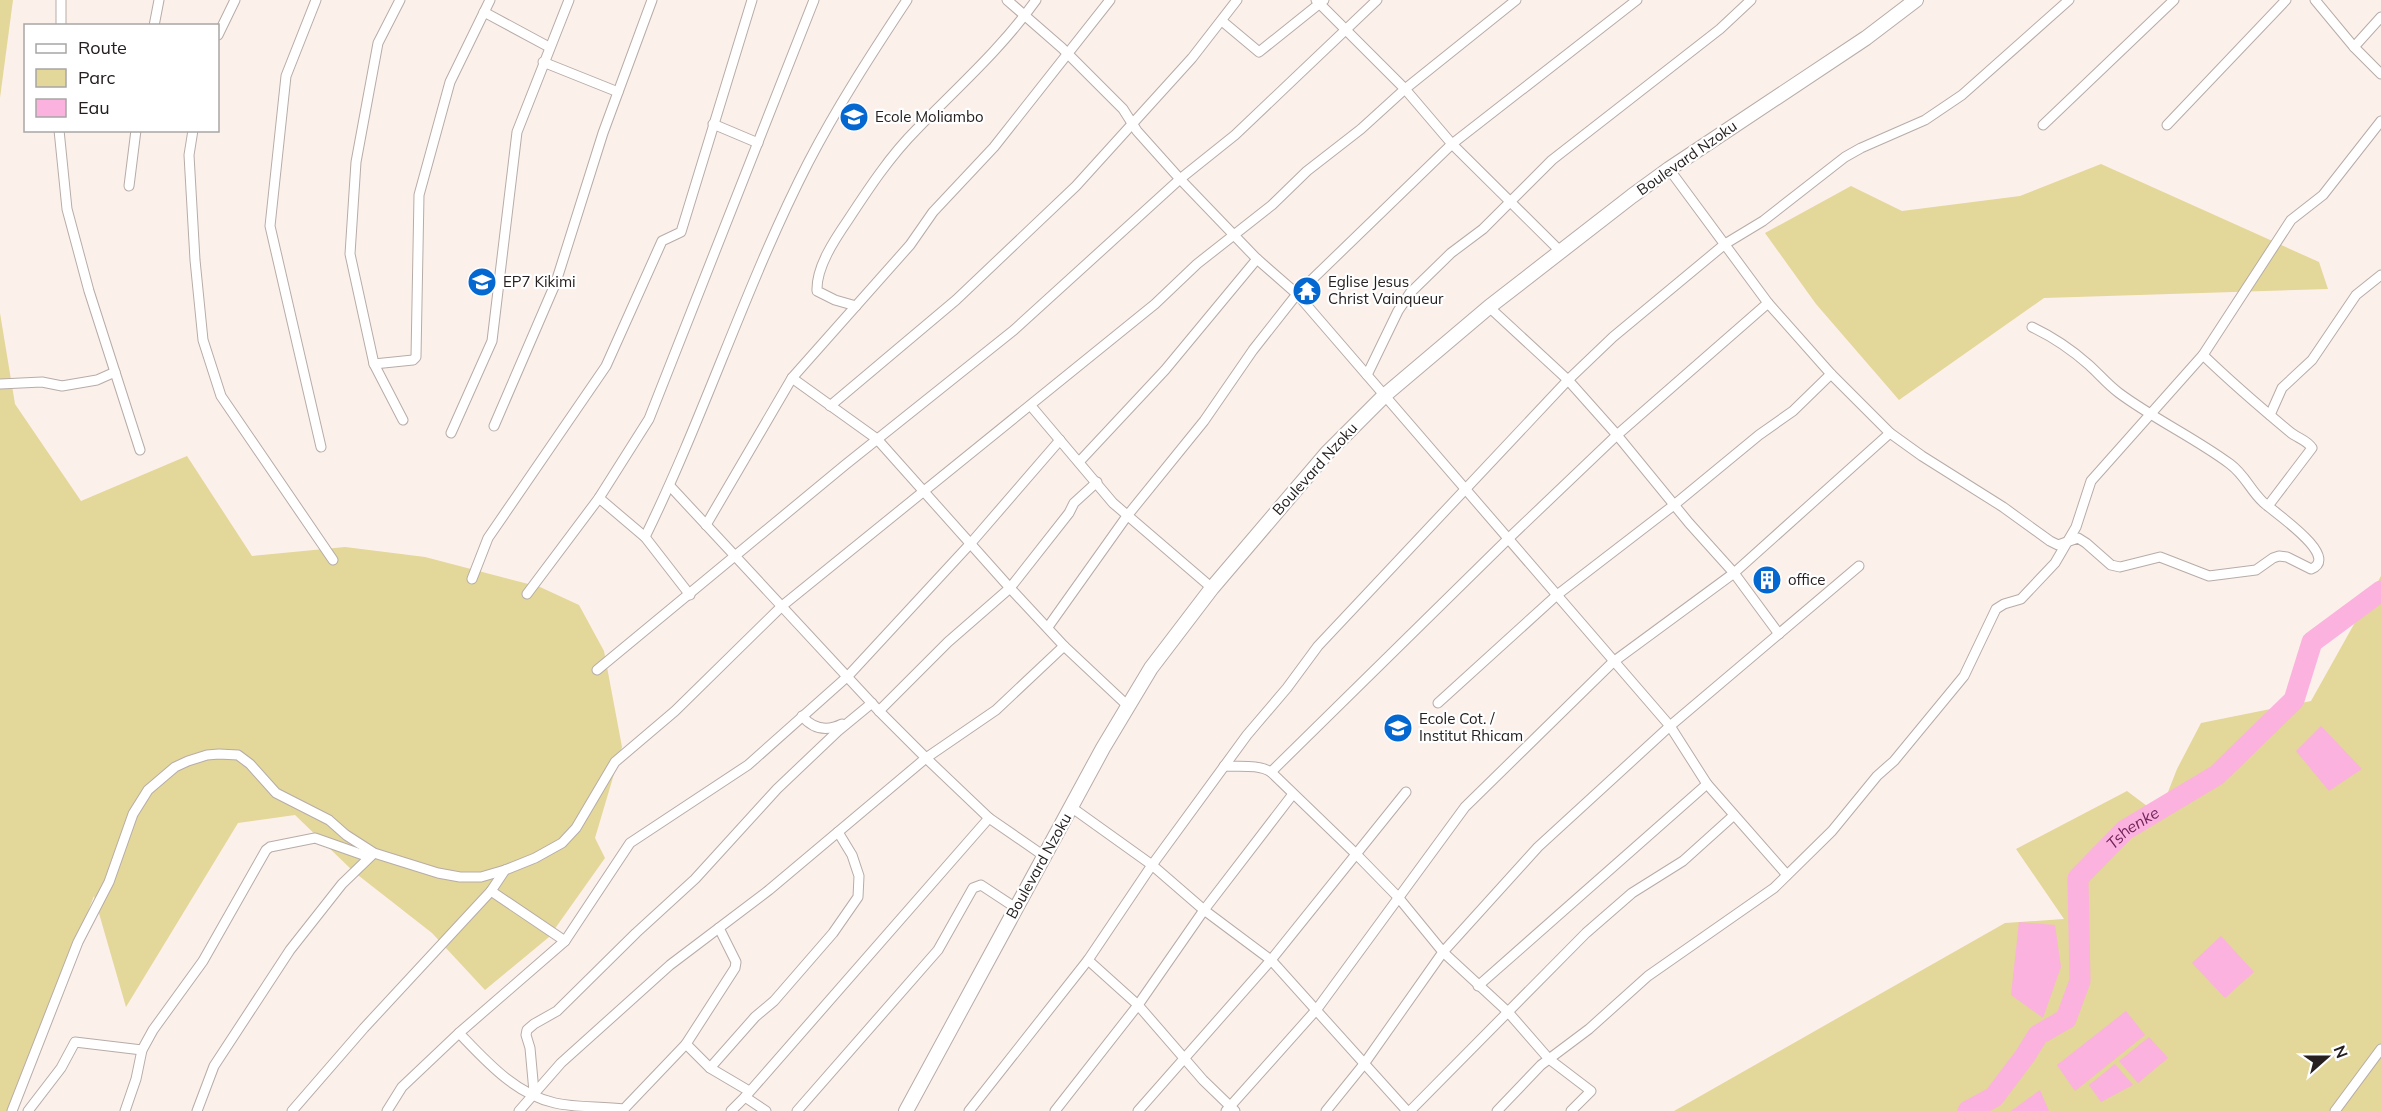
<svg xmlns="http://www.w3.org/2000/svg" width="2381" height="1111" font-family="Mulish,sans-serif">
<style>
.green{fill:#e3d79a}
.water{fill:#fbb2de}
.lines{fill:none;stroke-linecap:round;stroke-linejoin:round}
.river{stroke:#fbb2de;stroke-width:21}
.street-casing{stroke:#b7aca7;stroke-width:11}
.secondary-casing{stroke:#b7aca7;stroke-width:16}
.street{stroke:#fff;stroke-width:9}
.secondary{stroke:#fff;stroke-width:14}
.labels{text-anchor:middle;stroke-width:4.5;stroke-linejoin:round;paint-order:stroke}
.poi-label{font-size:15px;fill:#25201f;stroke:#fff;text-anchor:start}
.street-label{font-size:15px;fill:#25201f;stroke:#fff}
.water-label{font-size:16px;font-style:italic;fill:#73225a;stroke:#fff}
</style>
<rect width="100%" height="100%" fill="#fcf0eb"/>
<g class="green">
<polygon points="0,0 13,0 0,98"/>
<polygon points="2101,164 2319,262 2328,289 2044,298 1899,400 1816,304 1765,233 1851,186 1902,211 2020,196"/>
<polygon points="0,313 15,404 81,501 187,456 252,556 345,547 425,557 540,587 579,605 604,651 622,747 595,838 605,858 549,937 485,990 432,933 354,872 295,815 238,823 126,1007 94,896 9,1111 0,1111"/>
<polygon points="2381,576 2381,1111 1674,1111 2005,923 2064,919 2016,849 2127,791 2159,815 2177,769 2201,723 2311,701"/>
</g>
<g class="water">
<polygon points="2321,726 2362,769 2329,791 2296,751"/>
<polygon points="2019,922 2055,925 2061,967 2043,1018 2011,995"/>
<polygon points="2221,936 2254,972 2225,998 2192,963"/>
<polygon points="2126,1011 2145,1035 2075,1091 2057,1065"/>
<polygon points="2149,1037 2168,1058 2138,1083 2119,1061"/>
<polygon points="2115,1064 2133,1085 2101,1102 2089,1085"/>
<polygon points="2040,1090 2049,1111 2011,1111"/>
</g>
<g class="lines">
<path class="river" id="s1" d="M1968,1111L1994,1097L2025,1056L2038,1035L2066,1019L2080,981L2078,878L2125,830L2217,775L2294,700L2312,642L2381,591"/>
<g class="street-casing">
<g id="street">
<polyline points="316,0 286,76 270,226 321,447"/>
<polyline points="400,0 378,43 356,162 350,254 374,364 403,420"/>
<polyline points="1007,0 1062,48 1123,109 1137,131 1180,179 1257,259 1297,294 1670,726 1707,784 1787,875"/>
<polyline points="1316,0 1405,89 1452,144 1562,253"/>
<polyline points="2315,0 2354,47 2381,74"/>
<polyline points="484,12 549,47"/>
<polyline points="1222,21 1259,52 1324,0"/>
<polyline points="61,26 61,0"/>
<polyline points="154,26 159,0"/>
<polyline points="218,35 235,0"/>
<polyline points="2354,47 2381,17"/>
<polyline points="543,62 618,92"/>
<polyline points="713,124 758,143"/>
<polyline points="2043,125 2174,0"/>
<polyline points="2167,125 2286,0"/>
<polyline points="59,130 67,209 89,291 140,450"/>
<polyline points="193,130 189,155 195,260 203,340 221,396 333,560"/>
<path d="M1669,169L1768,303L1831,374L1890,433L1922,456L2003,507L2050,541L2058,545L2078,538L2086,543L2111,565L2120,567L2160,557L2209,576L2256,570L2273,558L2279,556L2287,557L2311,569C2342,557 2272,511 2263,502C2250,490 2245,475 2230,464C2195,438 2154,419 2119,393C2108,385 2099,374 2089,365C2071,349 2053,337 2032,327"/>
<polyline points="129,186 136,130"/>
<path d="M856,306L835,300L817,291C816,267 835,239 848,220C869,188 890,156 917,129C958,87 1002,48 1036,0"/>
<polyline points="1489,307 1568,380 1617,435 1689,523 1734,573 1779,634"/>
<path d="M2203,355C2231,382 2260,407 2290,432C2297,438 2307,440 2312,448L2268,506"/>
<polyline points="374,364 413,360 416,357 419,195 450,82 490,0"/>
<polyline points="1367,375 1398,311 1410,293 1451,253 1483,229 1552,160 1720,29 1751,0"/>
<polyline points="792,378 877,439 1010,588 1064,646 1129,707"/>
<polyline points="0,384 42,382 62,386 97,380 115,372"/>
<polyline points="830,406 956,300 1076,186 1192,58 1237,0"/>
<polyline points="1031,406 1113,503 1212,588"/>
<polyline points="2270,415 2282,388 2312,360 2356,295 2381,275"/>
<polyline points="494,426 556,282 603,133 652,0"/>
<polyline points="451,433 492,341 517,132 569,0"/>
<polyline points="1079,462 1165,370 1257,259"/>
<polyline points="670,486 879,711 926,758 989,818 1044,856"/>
<polyline points="599,498 645,537 690,595"/>
<polyline points="706,525 792,378 910,245 933,212 994,147 1110,0"/>
<path d="M645,537C705,415 746,284 808,163C837,107 872,53 907,0"/>
<polyline points="472,579 488,538 606,366 662,241 681,232 752,0"/>
<polyline points="527,594 599,498 649,419 814,0"/>
<polyline points="1048,627 1127,516 1204,421 1253,350 1297,294 1452,144 1637,0"/>
<polyline points="597,670 845,465 1014,330 1180,179 1235,135 1377,0"/>
<polyline points="1438,703 1557,595 1674,505 1759,435 1793,411 1831,374"/>
<polyline points="879,711 948,642 1010,588 1069,513 1074,503 1097,482"/>
<path d="M802,716C813,729 826,732 842,724"/>
<path d="M1224,766C1240,767 1258,764 1271,772L1356,854L1398,897L1443,952L1508,1012L1549,1059L1591,1091L1571,1111"/>
<polyline points="1271,772 1508,539 1617,435 1768,303"/>
<polyline points="1071,807 1152,865 1204,910 1271,960 1407,1111"/>
<polyline points="491,891 565,941"/>
<polyline points="1088,960 1138,1005 1203,1080 1235,1111"/>
<polyline points="1478,986 1707,784"/>
<path d="M459,1033C486,1061 515,1094 555,1103C577,1108 601,1106 624,1109"/>
<polyline points="686,1044 710,1068 749,1091"/>
<polyline points="710,1068 755,1017 774,1001 833,933 858,897 859,876 852,855 838,832"/>
<polyline points="534,1092 530,1048 526,1035 527,1030 534,1024 557,1011 636,933 695,879 777,789 838,731 872,703"/>
<polyline points="745,1097 766,1111"/>
<polyline points="12,1111 78,942 109,882 133,814 148,790 175,767 188,761 207,755 219,754 238,755 250,764 276,793 329,820 346,835 374,853 438,873 460,877 481,877 505,870 535,858 562,843 576,828 615,762 675,711 782,606 1155,304 1197,264 1272,205 1307,171 1361,129 1405,89 1516,0"/>
<polyline points="28,1111 61,1068 75,1042 142,1050"/>
<polyline points="125,1111 136,1079 142,1050 153,1030 203,961 266,850 270,847 315,838 369,857"/>
<polyline points="197,1111 214,1066 290,950 342,884 372,855"/>
<polyline points="292,1111 364,1028 491,891 505,870"/>
<polyline points="387,1111 402,1087 459,1033 565,941 630,843 748,765 848,676 971,543 1060,440"/>
<polyline points="519,1111 561,1063 670,965 769,890 926,758 996,710 1064,646"/>
<polyline points="622,1111 686,1044 735,968 736,962 719,928"/>
<polyline points="731,1111 745,1097 989,818"/>
<polyline points="797,1111 938,950 973,888 981,885 1016,908"/>
<polyline points="969,1111 1088,960 1152,865 1247,735 1287,688 1318,646 1568,380 1613,337 1725,244 1763,221 1845,157 1861,148 1925,120 1962,95 2069,0"/>
<polyline points="1055,1111 1138,1005 1204,910 1293,794"/>
<polyline points="1138,1111 1271,960 1406,792"/>
<polyline points="1226,1111 1317,1009 1465,807 1613,662 1734,573 1890,433"/>
<polyline points="1326,1111 1364,1064 1443,952 1538,847 1670,726 1859,566"/>
<polyline points="1410,1111 1586,933 1632,893 1683,861 1733,816"/>
<polyline points="1497,1111 1541,1065 1589,1029 1648,976 1774,888 1832,831 1877,776 1894,761 1964,676 1996,609 2004,604 2021,599 2055,563 2076,527 2091,481 2203,355 2291,220 2323,195 2381,121"/>
<polyline points="2335,1111 2381,1049"/>
</g>
</g>
<g class="secondary-casing">
<polyline id="secondary" points="906,1111 1103,748 1151,668 1212,588 1327,453 1385,395 1489,307 1632,196 1669,169 1866,38 1916,0"/>
</g>
<use href="#street" class="street"/>
<use href="#secondary" class="secondary"/>
</g>
<defs>
<g id="school-disc" transform="scale(1.5)"><circle r="9.5" fill="#0568d1" stroke="#fff"/><path d="M0-5L7-2L0 1L-7-2ZM-4 1L0 2.5L4 1V4Q0 6-4 4Z" fill="#fff"/></g>
<g id="temple-disc" transform="scale(1.5)"><circle r="9.5" fill="#0568d1" stroke="#fff"/><path d="M0-6L5-2H3V0L6.5 2.5H4V6H1.5V3h-3V6H-4V2.5H-6.5L-3 0V-2H-5Z" fill="#fff"/></g>
<g id="building-disc" transform="scale(1.5)"><circle r="9.5" fill="#0568d1" stroke="#fff"/><path d="M-4-6H4V6H1V3H-1V6H-4ZM-2.5-4.3h1.7v1.8h-1.7ZM.8-4.3h1.7v1.8H.8ZM-2.5-1h1.7V.8h-1.7ZM.8-1h1.7V.8H.8Z" fill="#fff"/></g>
</defs>
<g fill-rule="evenodd">
<use href="#school-disc" x="854" y="117"/>
<use href="#school-disc" x="482" y="282"/>
<use href="#temple-disc" x="1307" y="291"/>
<use href="#building-disc" x="1767" y="580"/>
<use href="#school-disc" x="1398" y="728"/>
</g>
<g class="labels">
<g class="poi-label">
<text x="875" y="122">Ecole Moliambo</text>
<text x="503" y="287">EP7 Kikimi</text>
<text x="1328" y="287">Eglise Jesus<tspan x="1328" dy="17">Christ Vainqueur</tspan></text>
<text x="1788" y="585">office</text>
<text x="1419" y="724">Ecole Cot. /<tspan x="1419" dy="17">Institut Rhicam</tspan></text>
</g>
<g class="street-label">
<text transform="translate(1687 158) rotate(-35)" y="5">Boulevard Nzoku</text>
<text transform="translate(1315 469) rotate(-48)" y="5">Boulevard Nzoku</text>
<text transform="translate(1039 866) rotate(-61)" y="5">Boulevard Nzoku</text>
</g>
<g class="water-label">
<text dy="6" stroke="none"><textPath href="#s1" startOffset="356">Tshenke</textPath></text>
</g>
</g>
<rect x="24" y="24" width="195" height="108" fill="#ffffff" stroke="#a8a6a5" stroke-width="1.5"/>
<rect x="36" y="44" width="30" height="9" fill="#ffffff" stroke="#a8a6a5" stroke-width="1.5"/>
<text x="78" y="54" font-size="18" fill="#25201f">Route</text>
<rect x="36" y="69" width="30" height="18" fill="#e3d79a" stroke="#a8a6a5" stroke-width="1.5"/>
<text x="78" y="84" font-size="18" fill="#25201f">Parc</text>
<rect x="36" y="99" width="30" height="18" fill="#fbb2de" stroke="#a8a6a5" stroke-width="1.5"/>
<text x="78" y="114" font-size="18" fill="#25201f">Eau</text>
<g transform="translate(2327 1057) rotate(69)" stroke="#ffffff" stroke-width="4.5" paint-order="stroke">
<path d="M0-4.5L10 22L0 15L-10 22Z" fill="#25201f"/>
<text y="-9" font-size="16" font-weight="bold" text-anchor="middle" fill="#25201f">N</text>
</g>
</svg>
